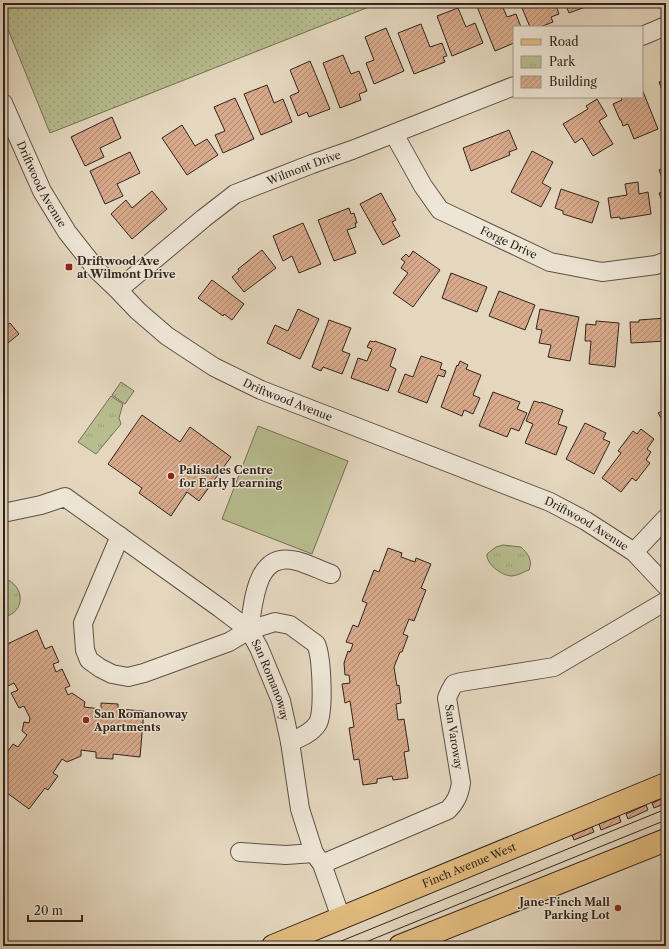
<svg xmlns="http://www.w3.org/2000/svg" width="669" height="949" font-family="'Libre Caslon Text',serif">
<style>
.grass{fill:url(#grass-dots);stroke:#747056}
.park{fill:url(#park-tufts);stroke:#747056}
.garden{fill:#b7bd8f;stroke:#747056}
.building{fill:url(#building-hatch);stroke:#30241d}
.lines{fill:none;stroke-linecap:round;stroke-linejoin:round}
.minor-casing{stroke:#5d5145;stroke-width:20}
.major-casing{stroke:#30241d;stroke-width:24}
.minor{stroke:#ede5d5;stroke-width:18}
.major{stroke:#e2bc7f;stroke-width:22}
.tram{stroke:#30241d;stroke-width:1}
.poi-dot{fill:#8f2418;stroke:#ede5d5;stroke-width:1.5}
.labels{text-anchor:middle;stroke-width:3;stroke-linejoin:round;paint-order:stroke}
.street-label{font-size:11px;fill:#30241d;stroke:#ede5d5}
.poi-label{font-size:11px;font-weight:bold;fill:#30241d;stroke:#ede5d5;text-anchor:start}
</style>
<defs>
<pattern id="grass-dots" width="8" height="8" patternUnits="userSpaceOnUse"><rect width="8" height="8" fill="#b7bd8f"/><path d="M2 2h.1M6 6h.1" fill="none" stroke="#9ea27b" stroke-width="1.8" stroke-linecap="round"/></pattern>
<pattern id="park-tufts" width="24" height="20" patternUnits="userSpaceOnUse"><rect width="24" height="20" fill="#b7bd8f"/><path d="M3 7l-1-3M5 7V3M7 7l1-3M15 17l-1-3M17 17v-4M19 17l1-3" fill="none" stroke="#9ea27b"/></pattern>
<pattern id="building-hatch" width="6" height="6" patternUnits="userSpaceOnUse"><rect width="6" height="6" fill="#d7a98a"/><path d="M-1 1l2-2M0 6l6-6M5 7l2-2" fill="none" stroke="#af8970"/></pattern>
</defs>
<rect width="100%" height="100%" fill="#e4d7be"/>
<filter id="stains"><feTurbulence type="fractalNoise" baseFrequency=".005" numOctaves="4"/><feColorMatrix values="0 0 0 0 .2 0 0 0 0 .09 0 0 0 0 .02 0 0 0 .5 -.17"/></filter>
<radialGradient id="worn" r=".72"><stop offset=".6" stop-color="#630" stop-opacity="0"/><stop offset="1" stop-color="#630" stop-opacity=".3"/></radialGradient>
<polygon class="grass" points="3,3 379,3 50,133 3,17"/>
<g class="park">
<polygon points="121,382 134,391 125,404 112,395"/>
<polygon points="111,396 123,404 119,418 121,424 96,454 78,442"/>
<path d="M503,545L521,547C528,554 533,560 529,570C523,572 517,576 511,576C501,575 486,564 487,554L496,547Z"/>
<path d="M3,578C25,584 27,613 3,617Z"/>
</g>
<polygon class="garden" points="258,426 348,461 312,554 222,519"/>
<g class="building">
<polygon points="501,3 507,17 516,14 521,27 514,27 514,43 495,51 476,4"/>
<polygon points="520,3 555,3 559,14 551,17 553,22 540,27 530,27"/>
<polygon points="565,3 596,3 569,13"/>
<polygon points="458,8 466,27 475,23 483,43 452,56 437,16"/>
<polygon points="421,24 430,47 442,43 447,56 443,57 445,62 414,74 398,33"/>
<polygon points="386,28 404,71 374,84 366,63 374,60 365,37"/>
<polygon points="343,55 351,74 359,71 367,91 359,94 361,100 340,108 323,63"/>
<polygon points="310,61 330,109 309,117 307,112 298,116 290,96 299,92 290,70"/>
<polygon points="666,80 666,101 659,82"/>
<polygon points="267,85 274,103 283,99 292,122 261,135 244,94"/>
<polygon points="642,89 658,129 634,139 628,124 623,126 621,120 620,120 613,104 622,100 621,97 642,97"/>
<polygon points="235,98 254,139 223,153 215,135 225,131 214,107"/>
<polygon points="597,99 607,116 599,121 613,144 593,156 582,138 575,143 563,124 588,109 586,106"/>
<polygon points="112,117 121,138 100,148 104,157 85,166 71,137"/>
<polygon points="182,125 195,146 207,139 218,155 187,175 162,138"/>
<polygon points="509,130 517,149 509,152 510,155 471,171 463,148"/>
<polygon points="532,151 553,162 542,183 551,188 541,207 511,192"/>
<polygon points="130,152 140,173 117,184 123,196 105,204 90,171"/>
<polygon points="666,167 666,187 659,170"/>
<polygon points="638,182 639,194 648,192 651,214 620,219 620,217 611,218 608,198 627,195 625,184"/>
<polygon points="561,189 599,202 592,223 563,214 563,211 555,208"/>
<polygon points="152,191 167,209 132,239 111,214 126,200 132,208"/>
<polygon points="666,191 666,212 659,193"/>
<polygon points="381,193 396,220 392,222 400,236 383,245 360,204"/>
<polygon points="349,208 351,214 354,213 357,223 355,223 356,227 347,230 356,253 334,261 318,220"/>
<polygon points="303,223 321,264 299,273 292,256 283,261 273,236"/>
<polygon points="262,250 276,268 244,292 232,277 239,271 238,269"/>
<polygon points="413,251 440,270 413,307 393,293 408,273 401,268 405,262 401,259 406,254 409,257"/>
<polygon points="451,273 487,287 477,312 442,298"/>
<polygon points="212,280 244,304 232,320 224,314 223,316 198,298"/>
<polygon points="499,291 535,305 525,330 489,316"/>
<polygon points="298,309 319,319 300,359 267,343 275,325 288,331"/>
<polygon points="540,309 579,317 570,361 548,357 551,345 539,343 542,330 536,329"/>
<polygon points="666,318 666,341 631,343 630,322 639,322 639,320"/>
<polygon points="3,320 7,325 10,323 19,334 3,347"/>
<polygon points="329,320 351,328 342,351 350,354 342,374 323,367 321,371 312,367"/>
<polygon points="596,321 619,323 615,367 589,364 591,341 585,341 586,324 596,325"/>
<polygon points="370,341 374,342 375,341 396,349 390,366 396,369 388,391 351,378 358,358 367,361 372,349 367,347"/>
<polygon points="421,356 442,363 440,369 446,371 444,377 438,375 427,403 398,392 405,374 413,377"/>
<polygon points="460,361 468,365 466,369 481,375 473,395 480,398 473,414 464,410 462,416 441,407 457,365 458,366"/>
<polygon points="493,392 520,402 517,409 527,413 519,431 511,428 507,437 479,426"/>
<polygon points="534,401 541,403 541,402 563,410 558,424 567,427 556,455 525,443 533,424 526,421"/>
<polygon points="666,409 666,426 658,413"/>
<polygon points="142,415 180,442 190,427 231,457 199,501 187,492 171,516 139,493 142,488 108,464"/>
<polygon points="585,423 606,433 603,439 610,442 594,474 566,459"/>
<polygon points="641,429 654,439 647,449 651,452 646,460 650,463 636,481 632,478 621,492 602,478 621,453 618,451 633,431 637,434"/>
<polygon points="388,548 402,553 401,557 415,562 416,558 431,564 421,588 426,590 414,621 409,619 403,634 408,636 402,652 400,652 394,667 397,686 399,685 401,703 396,704 398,720 404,719 409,751 404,752 408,778 393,780 392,776 377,779 377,783 363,785 359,759 354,760 349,728 354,727 350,701 345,703 342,684 350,683 349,675 345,675 344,663 348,651 350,652 353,644 346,642 353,625 358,627 367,603 362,601 374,570 379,572"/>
<polygon points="37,630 45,649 52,646 59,662 53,664 56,672 62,669 70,686 65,688 68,695 72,693 85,702 84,707 101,709 101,703 118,704 118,709 144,711 140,757 113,754 113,759 96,758 96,752 81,750 81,756 67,762 62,759 53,773 58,776 48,790 45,788 29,809 3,790 3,766 7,761 3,758 13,744 18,747 27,735 22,731 24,722 29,723 30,718 24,706 19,708 11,693 18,690 14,683 8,686 3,674 3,669 6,667 3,659 3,646"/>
<polygon points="666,797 666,803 654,808 652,803"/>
<polygon points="646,805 648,810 628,819 626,814"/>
<polygon points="619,816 621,822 601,830 599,824"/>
<polygon points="592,827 594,832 574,840 572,835"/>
</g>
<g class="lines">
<g class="minor-casing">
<g id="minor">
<polyline points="642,36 666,26"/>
<path id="s1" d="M3,103L42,191L67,232L97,270L118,290L138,311L167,336L214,367L261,390L550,502L586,521L634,552L666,586"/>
<path id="s2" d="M394,134L423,186L440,210L550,262L602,272L656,265L666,261"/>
<path id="s3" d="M118,290L204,218L235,194L312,164L352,150L514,86"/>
<path id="s4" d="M3,513L41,505L65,497L220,608L249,630L259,648L281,701L290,742L300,809L314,853L322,864L341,918"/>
<path d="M120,536L83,623L85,650L89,660L100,668L112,674L128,677L144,673L229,642L249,630L275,622L290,625L316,644C322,657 324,711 318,723C312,733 300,738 290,742"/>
<polyline points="634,552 666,518"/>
<path d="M249,630C254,602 255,550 297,561C308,564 320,570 331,574"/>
<polyline points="240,852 286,855 314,853"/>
<path d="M322,864L448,810C456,802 459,795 461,783L447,698L450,691L454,684L461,682L554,667L666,601"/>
</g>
</g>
<g class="major-casing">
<g id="major">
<path id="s5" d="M273,946L666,784"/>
<polyline points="400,946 666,840"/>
</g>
</g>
<use href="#minor" class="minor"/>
<use href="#major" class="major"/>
<g class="tram">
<polyline points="329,946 666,809"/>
<polyline points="356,946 666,820"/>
</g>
</g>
<g class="poi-dot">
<rect x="65" y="263" width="8" height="8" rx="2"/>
<circle cx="171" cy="476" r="4"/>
<circle cx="86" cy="720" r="4"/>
<circle cx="618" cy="908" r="4"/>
</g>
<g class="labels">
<g class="street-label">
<text dy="4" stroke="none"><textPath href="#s3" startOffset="225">Wilmont Drive</textPath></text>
<text dy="4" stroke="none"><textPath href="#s1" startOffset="90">Driftwood Avenue</textPath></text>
<text dy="4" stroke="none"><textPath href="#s2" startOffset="165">Forge Drive</textPath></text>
<text dy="4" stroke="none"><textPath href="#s1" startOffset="426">Driftwood Avenue</textPath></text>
<text dy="4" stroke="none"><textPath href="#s1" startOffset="750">Driftwood Avenue</textPath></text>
<text dy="4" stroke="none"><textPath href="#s4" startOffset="346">San Romanoway</textPath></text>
<text transform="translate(454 737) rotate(81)" y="4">San Varoway</text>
<text dy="4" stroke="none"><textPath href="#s5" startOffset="212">Finch Avenue West</textPath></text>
</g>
<g class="poi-label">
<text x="77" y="265">Driftwood Ave<tspan x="77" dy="13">at Wilmont Drive</tspan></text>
<text x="179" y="474">Palisades Centre<tspan x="179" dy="13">for Early Learning</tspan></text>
<text x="94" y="718">San Romanoway<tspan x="94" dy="13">Apartments</tspan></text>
<text x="610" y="906" text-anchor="end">Jane-Finch Mall<tspan x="610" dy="13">Parking Lot</tspan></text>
</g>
</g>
<rect width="669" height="949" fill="none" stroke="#e4d7be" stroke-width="16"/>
<rect x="4" y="4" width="661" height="941" fill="none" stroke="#30241d" stroke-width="2"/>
<rect x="8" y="8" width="653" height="933" fill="none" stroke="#30241d"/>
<rect x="513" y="26" width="130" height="72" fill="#ede5d5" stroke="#a1988b"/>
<rect x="521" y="39" width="20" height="6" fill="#e2bc7f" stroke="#a1988b"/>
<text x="549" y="46" font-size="12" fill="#30241d">Road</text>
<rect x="521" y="56" width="20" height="12" fill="url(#park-tufts)" stroke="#a1988b"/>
<text x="549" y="66" font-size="12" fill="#30241d">Park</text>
<rect x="521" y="76" width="20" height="12" fill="url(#building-hatch)" stroke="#a1988b"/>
<text x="549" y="86" font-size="12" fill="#30241d">Building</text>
<path d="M28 915v6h54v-6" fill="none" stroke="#30241d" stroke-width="2"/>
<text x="34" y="915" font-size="12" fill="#30241d" stroke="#ede5d5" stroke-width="3" paint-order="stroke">20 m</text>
<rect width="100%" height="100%" filter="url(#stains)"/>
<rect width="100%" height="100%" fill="url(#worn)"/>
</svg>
